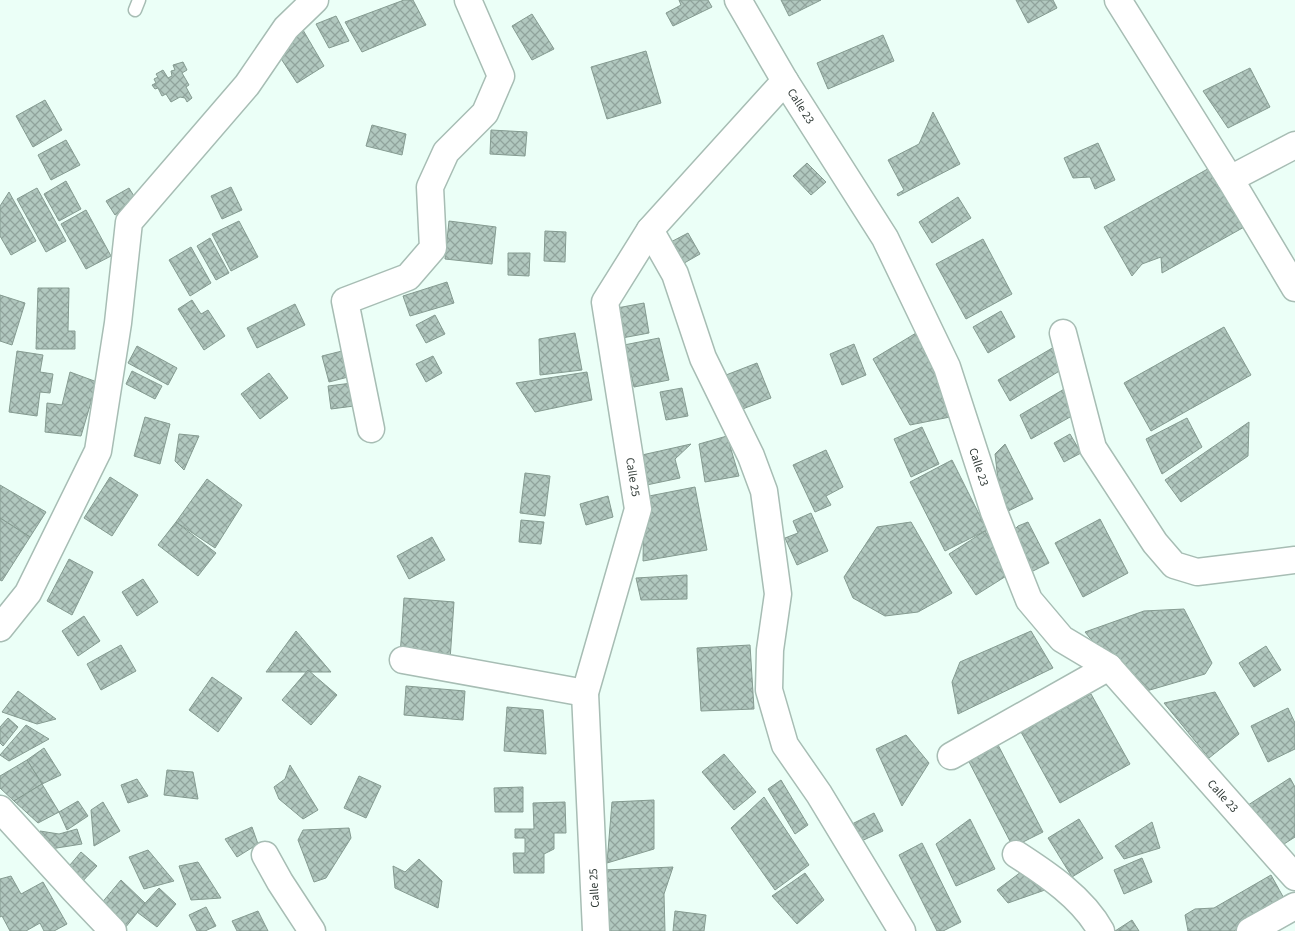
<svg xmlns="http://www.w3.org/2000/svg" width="1295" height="931" font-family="'Source Sans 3',sans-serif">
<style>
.building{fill:url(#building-cross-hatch);stroke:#859b91}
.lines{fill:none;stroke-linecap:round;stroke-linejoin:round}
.lane-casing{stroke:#a7bdb4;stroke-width:15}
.street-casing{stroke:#a7bdb4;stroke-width:29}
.lane{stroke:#fff;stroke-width:12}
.street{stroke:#fff;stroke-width:26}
.labels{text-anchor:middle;stroke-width:4;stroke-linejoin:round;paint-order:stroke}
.street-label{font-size:12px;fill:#303a36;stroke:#fff}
</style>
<defs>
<pattern id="building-cross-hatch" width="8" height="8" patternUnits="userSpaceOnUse" patternTransform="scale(1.25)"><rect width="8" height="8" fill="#b1c8bf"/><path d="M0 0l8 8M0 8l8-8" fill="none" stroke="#90a39c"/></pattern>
</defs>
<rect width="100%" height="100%" fill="#ebfff7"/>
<g class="building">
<polygon points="404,0 413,0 426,25 362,52 345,22"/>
<polygon points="679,0 708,0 712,7 673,26 666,13 681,5"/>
<polygon points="781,0 821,0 789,16"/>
<polygon points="1016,0 1053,0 1057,8 1028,23"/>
<polygon points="532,14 554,49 532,60 512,26"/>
<polygon points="336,16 349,41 329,48 316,24"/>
<polygon points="303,30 324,66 297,83 278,54"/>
<polygon points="883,35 894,61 828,89 817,63"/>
<polygon points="646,51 661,103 607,119 591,67"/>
<polygon points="183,62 187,70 182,73 189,85 186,87 192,98 187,102 185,98 180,97 171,102 166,94 162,96 158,88 155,89 152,85 156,83 154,79 158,77 156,74 163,70 168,78 172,76 171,71 175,70 173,65"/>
<polygon points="1250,68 1270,107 1228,128 1203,91"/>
<polygon points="45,100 62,130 33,147 16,116"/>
<polygon points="933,112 960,164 898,196 897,194 904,190 888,160 919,144"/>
<polygon points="372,125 406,134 402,155 366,146"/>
<polygon points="491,130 527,132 525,156 490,154"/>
<polygon points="66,140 80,165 51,180 38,155"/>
<polygon points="1098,143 1115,180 1095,189 1090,177 1073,178 1064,158"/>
<polygon points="807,163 826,182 811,195 793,176"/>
<polygon points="1213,166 1246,226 1162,273 1161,257 1142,264 1132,276 1104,227"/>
<polygon points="66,181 81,209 59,221 44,194"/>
<polygon points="231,187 242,210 222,219 211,196"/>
<polygon points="37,188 66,241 46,252 17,199"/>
<polygon points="129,188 137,201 115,215 106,201"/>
<polygon points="9,192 36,241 11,255 0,236 0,206"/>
<polygon points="958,197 971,218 932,243 919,222"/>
<polygon points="86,210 111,256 86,269 61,224"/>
<polygon points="239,221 258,257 231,271 212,234"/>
<polygon points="449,221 496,227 492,264 445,259"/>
<polygon points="545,231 566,232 565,262 544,261"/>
<polygon points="688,233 700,254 679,266 667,244"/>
<polygon points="210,238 229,273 216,280 197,246"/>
<polygon points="983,239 1012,294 966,319 936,264"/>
<polygon points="191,247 211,283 190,296 169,260"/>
<polygon points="508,253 530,253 529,276 508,275"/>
<polygon points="447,282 454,303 410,316 403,296"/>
<polygon points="38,288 69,288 68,331 75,331 75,349 36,349"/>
<polygon points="0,295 25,303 12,345 0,341"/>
<polygon points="192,300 201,314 208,310 225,336 204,350 178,309"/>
<polygon points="644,303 649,333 622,338 617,308"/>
<polygon points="295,304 305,325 257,348 247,328"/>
<polygon points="1001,311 1015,337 988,353 973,327"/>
<polygon points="435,315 445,334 426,343 416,325"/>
<polygon points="1224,327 1251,375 1151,431 1124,383"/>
<polygon points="921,330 950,417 910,425 873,359"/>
<polygon points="575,333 582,370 540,375 539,339"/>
<polygon points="659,338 669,380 634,387 624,345"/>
<polygon points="854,344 866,375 842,385 830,354"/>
<polygon points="137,346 177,368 168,385 128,363"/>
<polygon points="1054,347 1066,367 1010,401 998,380"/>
<polygon points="346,350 352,376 329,382 322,356"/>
<polygon points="17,351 43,355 40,372 53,374 50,393 40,392 37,416 9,412"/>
<polygon points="433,356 442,373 426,382 416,364"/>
<polygon points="757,363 771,398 740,410 726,375"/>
<polygon points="132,371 162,386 155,399 126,384"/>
<polygon points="70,372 97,382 81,436 45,432 47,403 62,405"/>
<polygon points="587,372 592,400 535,412 516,383"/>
<polygon points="269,373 288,398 260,419 241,394"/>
<polygon points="1083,378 1079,412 1031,439 1020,415"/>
<polygon points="352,383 354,406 331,409 328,386"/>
<polygon points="682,388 688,416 666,420 660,392"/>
<polygon points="145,417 170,424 160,464 134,456"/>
<polygon points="1187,418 1202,447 1162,474 1146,439"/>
<polygon points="1249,422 1248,456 1181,502 1165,480"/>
<polygon points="922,427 939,464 911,477 894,439"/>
<polygon points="179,434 199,436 184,470 175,461"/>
<polygon points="1070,434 1081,453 1064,462 1054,443"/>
<polygon points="727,436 739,476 705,482 699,444"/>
<polygon points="691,444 675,459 680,478 637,487 633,457"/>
<polygon points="1005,444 1033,499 1002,514 995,454"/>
<polygon points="826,450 843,487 826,496 831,505 815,512 793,465"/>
<polygon points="952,460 987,530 945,551 910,482"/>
<polygon points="525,473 550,476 545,516 520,513"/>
<polygon points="110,477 138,495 112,536 84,518"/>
<polygon points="207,479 242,505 215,548 176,522"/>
<polygon points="0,485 46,512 30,537 0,518"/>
<polygon points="695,487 707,550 643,561 644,497"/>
<polygon points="608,496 613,517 586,525 580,504"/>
<polygon points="811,513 828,551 797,565 785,538 798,533 793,521"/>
<polygon points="0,518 30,537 2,581 0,580"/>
<polygon points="1100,519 1128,573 1083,597 1055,543"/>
<polygon points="521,520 544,522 541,544 519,542"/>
<polygon points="176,522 216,553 198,576 158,545"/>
<polygon points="911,522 952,593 918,612 885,616 853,598 844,577 877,527"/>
<polygon points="1028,522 1049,563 1027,574 1008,536 1018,526"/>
<polygon points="985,531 1011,573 976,595 949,554"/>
<polygon points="432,537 445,560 409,579 397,556"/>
<polygon points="69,559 93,572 72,615 47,601"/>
<polygon points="687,575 687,599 641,600 636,578"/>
<polygon points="143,579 158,602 137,616 122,592"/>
<polygon points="404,598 454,602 450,660 400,656"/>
<polygon points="1184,609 1212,663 1205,674 1136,694 1085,632 1144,611"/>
<polygon points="84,616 100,641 78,656 62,631"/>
<polygon points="296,631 331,672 266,672"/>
<polygon points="1031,631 1053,668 958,714 952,682 960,662"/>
<polygon points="121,645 136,671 101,690 87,664"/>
<polygon points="750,645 754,709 701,711 697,648"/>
<polygon points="1266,646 1281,670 1254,687 1239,663"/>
<polygon points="308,670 337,695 311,725 282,700"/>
<polygon points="212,677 242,698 218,732 189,710"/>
<polygon points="406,686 465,691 463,720 404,715"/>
<polygon points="18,691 56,719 37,724 2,712"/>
<polygon points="1215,692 1239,734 1209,758 1164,703"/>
<polygon points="1091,694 1130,764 1060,803 1021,732"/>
<polygon points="507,707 543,710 546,754 504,751"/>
<polygon points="1288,708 1295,723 1295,749 1268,762 1251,726"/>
<polygon points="8,718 18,727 3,746 0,743 0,727"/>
<polygon points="26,725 49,739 9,761 0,755"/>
<polygon points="906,735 929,763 902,806 876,749"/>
<polygon points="996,741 1043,832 1013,847 966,756"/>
<polygon points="44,748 61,775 42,784 27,760"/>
<polygon points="724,754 756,792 734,810 702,772"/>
<polygon points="27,760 42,784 14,801 0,788 0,776"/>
<polygon points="290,765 318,810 303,819 279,799 274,787 285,779"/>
<polygon points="167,770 193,772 198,799 164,795"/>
<polygon points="359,776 381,786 366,818 344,808"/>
<polygon points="1290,778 1295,787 1295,837 1273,851 1245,807"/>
<polygon points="137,779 148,796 128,803 121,785"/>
<polygon points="781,780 808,825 795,834 768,789"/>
<polygon points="42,784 59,812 38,823 14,801"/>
<polygon points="523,787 523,812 495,812 494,788"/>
<polygon points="764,797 809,865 775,890 731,828"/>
<polygon points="654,800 654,849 607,863 612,802"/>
<polygon points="78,801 88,816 67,830 59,812"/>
<polygon points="103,802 120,831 94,846 91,810"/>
<polygon points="565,802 566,833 554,833 554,849 544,854 544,873 514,873 513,853 525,853 525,838 515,838 515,829 534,829 533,803"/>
<polygon points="874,813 883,831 855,844 842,829"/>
<polygon points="970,819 995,869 956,886 936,844"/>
<polygon points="1079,819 1103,858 1072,877 1048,838"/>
<polygon points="1152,822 1160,848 1124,859 1115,846"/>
<polygon points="252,827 258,844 237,857 225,839"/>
<polygon points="349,828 351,838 326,878 314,882 298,840 303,830"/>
<polygon points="77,829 82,844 44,850 40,831 59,834"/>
<polygon points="922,843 961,922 943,931 937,931 899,855"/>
<polygon points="148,850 174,881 144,889 129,857"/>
<polygon points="81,852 97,866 79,885 64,872"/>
<polygon points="1142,858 1152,882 1124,894 1114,870"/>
<polygon points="419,859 442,881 438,908 395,888 393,866 405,872"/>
<polygon points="198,862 221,898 191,900 179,866"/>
<polygon points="673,867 664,894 665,931 604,931 604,870"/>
<polygon points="1021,872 1045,890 1008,903 997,890"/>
<polygon points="805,873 824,900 797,924 772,896"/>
<polygon points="1271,875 1286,902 1234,931 1188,931 1185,915 1195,909 1214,908"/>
<polygon points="11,876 21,894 43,882 67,924 54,931 44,931 40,923 26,931 10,931 2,916 0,917 0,879"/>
<polygon points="121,880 145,903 125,928 100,905"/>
<polygon points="159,888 176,904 157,927 137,912"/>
<polygon points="206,907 216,926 205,931 197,931 189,915"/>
<polygon points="258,911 268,931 237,931 232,921"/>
<polygon points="675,911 706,915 704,931 673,931"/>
<polygon points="1132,920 1139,931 1115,931"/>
</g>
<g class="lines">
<g class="lane-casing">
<polyline id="lane" points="135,10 139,0"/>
</g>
<g class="street-casing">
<g id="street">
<polyline points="738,0 785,81 885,238 947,367 994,512 1029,600 1062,639 1109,667 1295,877"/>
<polyline points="1118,0 1230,179 1295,288"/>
<polyline points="1230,179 1295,145"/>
<polyline points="650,230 675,274 703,358 751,456 764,491 778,594 770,650 769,690 785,745 819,794 902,931"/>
<polyline points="1063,333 1093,448 1155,543 1174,565 1197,572 1295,560"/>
<polyline points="371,429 345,301 408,277 433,248 430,187 446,152 485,113 501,76 468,0"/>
<polyline points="0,628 28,593 98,451 118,323 129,222 247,85 286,28 315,0"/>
<polyline points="403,660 585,693"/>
<polyline points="951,756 1109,667"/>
<polyline points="0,809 74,890 113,931"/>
<path d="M1016,854C1047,874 1083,898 1101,931"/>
<polyline points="265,855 280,882 312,931"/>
<polyline points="596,931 585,693 638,509 605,302 650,230 785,81"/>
<polyline points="1250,931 1295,906"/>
</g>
</g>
<use href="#lane" class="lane"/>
<use href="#street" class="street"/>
</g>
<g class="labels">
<g class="street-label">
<text transform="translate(801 106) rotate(57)" y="4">Calle 23</text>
<text transform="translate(979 467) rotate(72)" y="4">Calle 23</text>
<text transform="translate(633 477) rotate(81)" y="4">Calle 25</text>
<text transform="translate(1223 796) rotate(48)" y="4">Calle 23</text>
<text transform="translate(594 888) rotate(-93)" y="4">Calle 25</text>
</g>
</g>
</svg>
